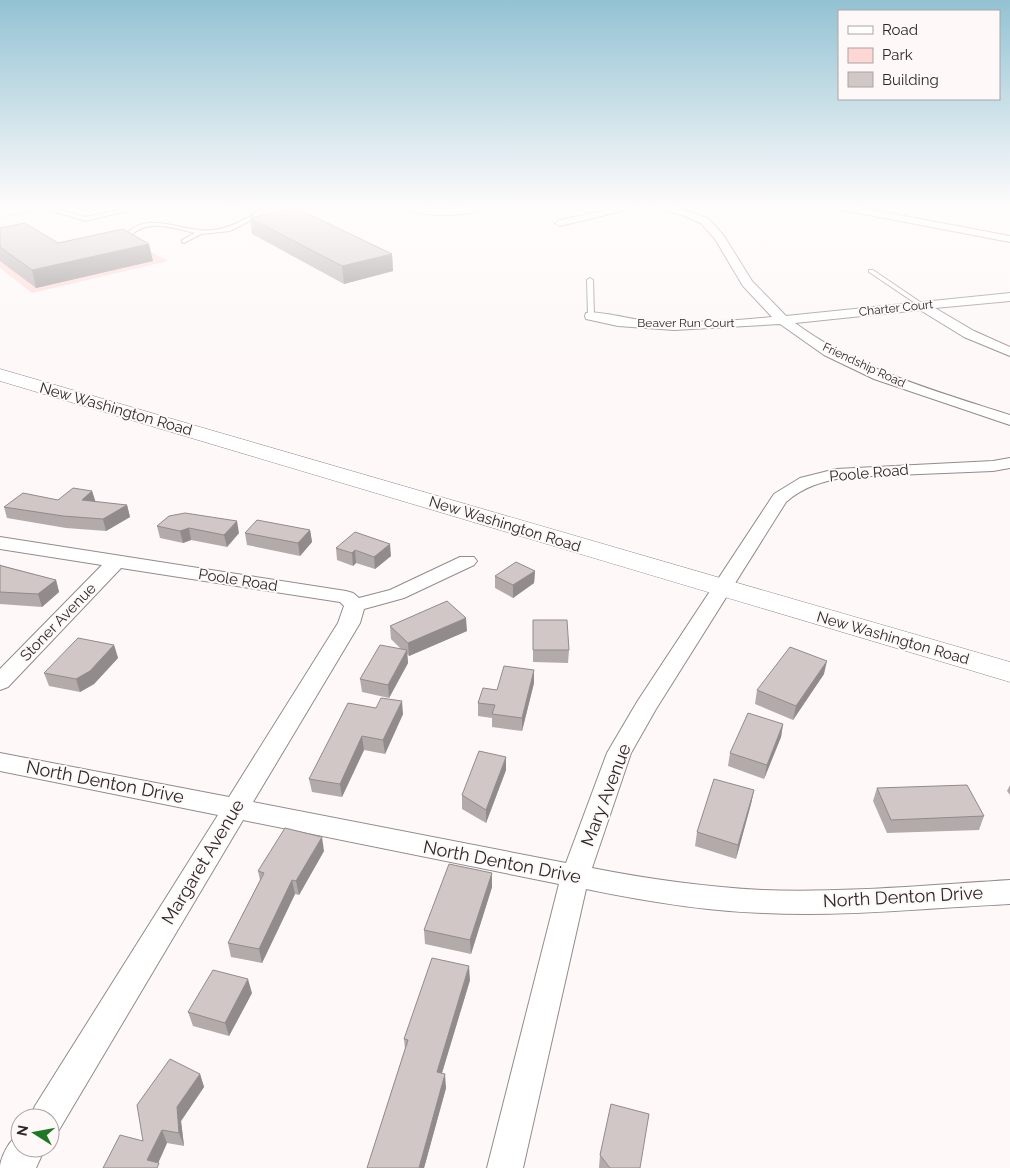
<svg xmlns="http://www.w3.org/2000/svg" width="1010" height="1168" font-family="Raleway,sans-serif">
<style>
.green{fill:#fed6d4}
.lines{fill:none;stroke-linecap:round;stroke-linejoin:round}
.service-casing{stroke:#948b8a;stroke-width:2}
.minor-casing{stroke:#948b8a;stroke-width:2}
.secondary-casing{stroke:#948b8a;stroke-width:1}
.primary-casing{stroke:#948b8a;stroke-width:1}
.service{fill:#fff;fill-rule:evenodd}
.minor{fill:#fff;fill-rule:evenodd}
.secondary{fill:#fff;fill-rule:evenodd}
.primary{fill:#fff;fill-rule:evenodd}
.wall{fill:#b3abaa}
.shaded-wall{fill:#928b8b}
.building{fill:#d0c7c6;stroke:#928b8b}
.labels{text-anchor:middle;stroke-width:4;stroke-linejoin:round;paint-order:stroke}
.far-street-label{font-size:12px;fill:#2d2929;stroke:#fef8f8}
.street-label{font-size:15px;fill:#2d2929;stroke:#fef8f8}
.near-street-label{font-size:18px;fill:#2d2929;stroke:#fef8f8}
</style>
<rect width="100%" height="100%" fill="#fef8f8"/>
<polygon class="green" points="133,242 168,261 32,293 0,268 0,244 62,257"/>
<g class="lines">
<g class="service-casing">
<g id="service">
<polygon points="40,206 46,206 85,217 142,206 149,206 85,221 40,207"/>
<path d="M199,206H250L258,208L263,211L261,215L230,231L201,234L184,243L182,242V240L195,233C173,228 148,218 130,236L125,235C146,212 174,228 199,230C214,232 228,228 241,221C246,218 253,216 257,212C241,203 217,210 199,207Z"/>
<polygon points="869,270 873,270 926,306 921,307 869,272"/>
<polygon points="590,278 593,280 594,316 591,318 588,316 587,280"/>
</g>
</g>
<g class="minor-casing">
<g id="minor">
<path d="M402,206L444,209L487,206C473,218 416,218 402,206Z"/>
<polygon points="625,206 642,206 560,226 555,223 560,220"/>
<path d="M646,206L679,208L709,219L724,236L752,281L786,316L1010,293V301L935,308L974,331L1010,347V356L964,337L920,310L795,323C859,370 935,391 1010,415V425L874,379L824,355L780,324L674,330L618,326L586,319L585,316L586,313C598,310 633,320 648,321C689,324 731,321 772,317L743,286L715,239L701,223L682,215Z"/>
<polygon points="832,206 851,206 1010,236 1010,242 837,209"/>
<path d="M1010,458V468L993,471L847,477C824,481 804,486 786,502L656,709L631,753L592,868C648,879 705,887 762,890C845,893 928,885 1010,880V904C928,908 845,917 763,913C703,911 644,901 586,889L523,1168H487L559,884L243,820L59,1130L50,1134V1118H30L35,1106L218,815L0,771V753L229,797L338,623L344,606L340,602L121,568L8,687L0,690V669L102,565L0,549V537L346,591L353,593L359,598L390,590L460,557H474L477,561L474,565L404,598L364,609L360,623L253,802L566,863L607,753L637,702L774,494L800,478L836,469L993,461Z"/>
<path d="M20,1134V1148H45L36,1168H0C0,1158 10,1138 20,1134Z"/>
</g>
</g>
<g class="secondary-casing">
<polygon id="secondary" points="18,206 40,206 38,209 0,218 0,210"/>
</g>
<g class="primary-casing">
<polygon id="primary" points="0,369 1010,662 1010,682 0,381"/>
</g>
<use href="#service" class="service"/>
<use href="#minor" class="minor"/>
<use href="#secondary" class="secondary"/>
<use href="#primary" class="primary"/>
</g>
<g class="wall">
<polygon points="250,218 392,254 393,271 344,284 252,234"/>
<polygon points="0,228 58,243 153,261 36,288 0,261"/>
<polygon points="92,491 95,502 127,505 130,517 106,531 66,528 7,518 4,507 58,500"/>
<polygon points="169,516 239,533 227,547 191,540 183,543 160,538 157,526"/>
<polygon points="310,530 312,542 300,556 247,545 245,533"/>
<polygon points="336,548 391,556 375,569 356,563 353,566 337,560"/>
<polygon points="0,565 56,580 59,592 42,607 0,604"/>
<polygon points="535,571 534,583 513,598 495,588 495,576"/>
<polygon points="533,620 569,650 568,663 533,662"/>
<polygon points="390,626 467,631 409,656 407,654 408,663 389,698 362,692 360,679 402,650 391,639"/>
<polygon points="114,645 118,658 94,684 80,692 49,686 44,673"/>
<polygon points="824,674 793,720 755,704 757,690"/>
<polygon points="534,683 522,731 492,727 492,718 478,716 478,703 497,690"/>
<polygon points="348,703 403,714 385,754 364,750 342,797 312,792 309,779"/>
<polygon points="783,724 781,737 764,779 728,766 730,753"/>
<polygon points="506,770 486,823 462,809 462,795"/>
<polygon points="1010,785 1010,795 1007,791"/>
<polygon points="877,788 984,816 979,830 887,833 873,801"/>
<polygon points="754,790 751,804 736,859 695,846 697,832"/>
<polygon points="324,851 299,895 295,894 262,963 231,957 228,943 260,880 258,871"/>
<polygon points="492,873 492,887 471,954 425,944 424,930"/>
<polygon points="470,980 442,1073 446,1088 424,1168 367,1168 405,1049 404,1039"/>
<polygon points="252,993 229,1036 193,1026 188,1012"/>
<polygon points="200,1074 204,1087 181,1121 184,1146 167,1143 158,1163 161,1168 143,1141"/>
<polygon points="600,1155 640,1168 599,1168"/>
</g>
<g class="shaded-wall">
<polygon points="149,244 153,261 36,288 32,270"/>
<polygon points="392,254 393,271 344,284 342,266"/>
<polygon points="92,491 96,503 82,500"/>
<polygon points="127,505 130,517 106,531 103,519"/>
<polygon points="237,521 239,533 227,547 224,535"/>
<polygon points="189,528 191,540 183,543 180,531"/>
<polygon points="310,530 312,542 300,556 298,543"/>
<polygon points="390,544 391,556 375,569 374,557"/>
<polygon points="355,550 356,563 353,566 352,553"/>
<polygon points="535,571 534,583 513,598 513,585"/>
<polygon points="56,580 59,592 42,607 38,594"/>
<polygon points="466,618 467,631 409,656 408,643"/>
<polygon points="114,645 118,658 94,684 80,692 76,679"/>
<polygon points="407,650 408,663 389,698 388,685"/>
<polygon points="827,661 824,674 793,720 796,706"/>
<polygon points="534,670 534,683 522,731 522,718"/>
<polygon points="402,701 403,714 385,754 383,740"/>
<polygon points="783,724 781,737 764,779 767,765"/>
<polygon points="362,736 364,750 342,797 340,784"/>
<polygon points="506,757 506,770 486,823 486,810"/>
<polygon points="754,790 751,804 736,859 738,845"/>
<polygon points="322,837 324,851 299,895 296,881"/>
<polygon points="492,873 492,887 471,954 470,940"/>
<polygon points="292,880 295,894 262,963 259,949"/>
<polygon points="469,966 470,980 438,1086 437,1072"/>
<polygon points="248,979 252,993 229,1036 225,1023"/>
<polygon points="200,1074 204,1087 181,1121 184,1146 179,1133 177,1107"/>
<polygon points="445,1074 446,1088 424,1168 419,1168"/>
<polygon points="162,1130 167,1143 156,1168 147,1160"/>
</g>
<g class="building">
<polygon points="296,208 392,254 342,266 250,218"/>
<polygon points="25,223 58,243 123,229 149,244 32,270 0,247 0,228"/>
<polygon points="73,488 92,491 82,500 127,505 103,519 63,516 4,507 23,493 58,500"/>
<polygon points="185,513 237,521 224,535 189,528 180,531 157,526 169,516"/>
<polygon points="257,520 310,530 298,543 245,533"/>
<polygon points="355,532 390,544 374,557 355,550 352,553 336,548"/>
<polygon points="516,562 535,571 513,585 495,576"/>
<polygon points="0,565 2,566 56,580 38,594 0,592"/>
<polygon points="447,601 466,618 408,643 390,626"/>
<polygon points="533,620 567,620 569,650 533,650"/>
<polygon points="78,638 114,645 90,671 76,679 44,673"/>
<polygon points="380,645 407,650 388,685 360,679"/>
<polygon points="790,647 827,661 796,706 757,690"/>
<polygon points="504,666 534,670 522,718 492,714 495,705 478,703 483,688 497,690"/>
<polygon points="381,698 402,701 383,740 362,736 340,784 309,779 348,703 376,708"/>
<polygon points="748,713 783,724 767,765 730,753"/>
<polygon points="479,751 506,757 486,810 462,795"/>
<polygon points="714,779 754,790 738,845 697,832"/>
<polygon points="967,785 984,816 891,820 877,788"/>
<polygon points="285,828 322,837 296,881 292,880 259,949 228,943 264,873 258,871"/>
<polygon points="449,864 492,873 470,940 424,930"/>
<polygon points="432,958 469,966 437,1072 445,1074 419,1168 367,1168 408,1040 404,1039"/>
<polygon points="213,970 248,979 225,1023 188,1012"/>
<polygon points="170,1059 200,1074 177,1107 179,1133 162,1130 147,1160 159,1163 157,1168 103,1168 120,1135 143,1141 137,1105"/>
<polygon points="611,1104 649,1114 640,1168 610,1168 600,1155"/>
</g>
<linearGradient id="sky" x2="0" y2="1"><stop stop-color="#93c2d3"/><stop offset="0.56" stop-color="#fffcfc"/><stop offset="1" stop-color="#fffcfc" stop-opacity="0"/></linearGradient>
<rect width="1010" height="369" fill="url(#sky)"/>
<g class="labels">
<g class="far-street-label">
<text transform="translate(896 308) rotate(-6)" y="4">Charter Court</text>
<text x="686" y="327">Beaver Run Court</text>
<text transform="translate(864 365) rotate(25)" y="4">Friendship Road</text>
</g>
<g class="street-label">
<text transform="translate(116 409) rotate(16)" y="5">New Washington Road</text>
<text transform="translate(869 473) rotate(-5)" y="5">Poole Road</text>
<text transform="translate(505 524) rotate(17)" y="5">New Washington Road</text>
<text transform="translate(238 580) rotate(9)" y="5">Poole Road</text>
<text transform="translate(58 622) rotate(-46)" y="5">Stoner Avenue</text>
<text transform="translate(893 638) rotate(16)" y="5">New Washington Road</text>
</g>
<g class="near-street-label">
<text transform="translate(105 782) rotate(11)" y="6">North Denton Drive</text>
<text transform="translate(606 795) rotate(-69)" y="6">Mary Avenue</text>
<text transform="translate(203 862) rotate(-59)" y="6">Margaret Avenue</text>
<text transform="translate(502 862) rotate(11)" y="6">North Denton Drive</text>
<text transform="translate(903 897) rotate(-3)" y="6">North Denton Drive</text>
</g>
</g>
<rect x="838" y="10" width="162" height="90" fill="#fef8f8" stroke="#aaa5a5"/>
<rect x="848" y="26" width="25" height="8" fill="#ffffff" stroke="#aaa5a5"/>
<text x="882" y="35" font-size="15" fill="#2d2929">Road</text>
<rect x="848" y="48" width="25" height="15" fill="#fed6d4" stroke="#aaa5a5"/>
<text x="882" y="60" font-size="15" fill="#2d2929">Park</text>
<rect x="848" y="72" width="25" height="15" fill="#d0c7c6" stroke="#aaa5a5"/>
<text x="882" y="85" font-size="15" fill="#2d2929">Building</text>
<g transform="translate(35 1133) rotate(281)"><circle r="24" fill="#fef8f8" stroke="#aaa5a5"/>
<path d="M0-4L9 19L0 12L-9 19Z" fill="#1e7724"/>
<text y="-8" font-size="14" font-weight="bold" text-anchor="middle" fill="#2d2929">N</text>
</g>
</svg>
